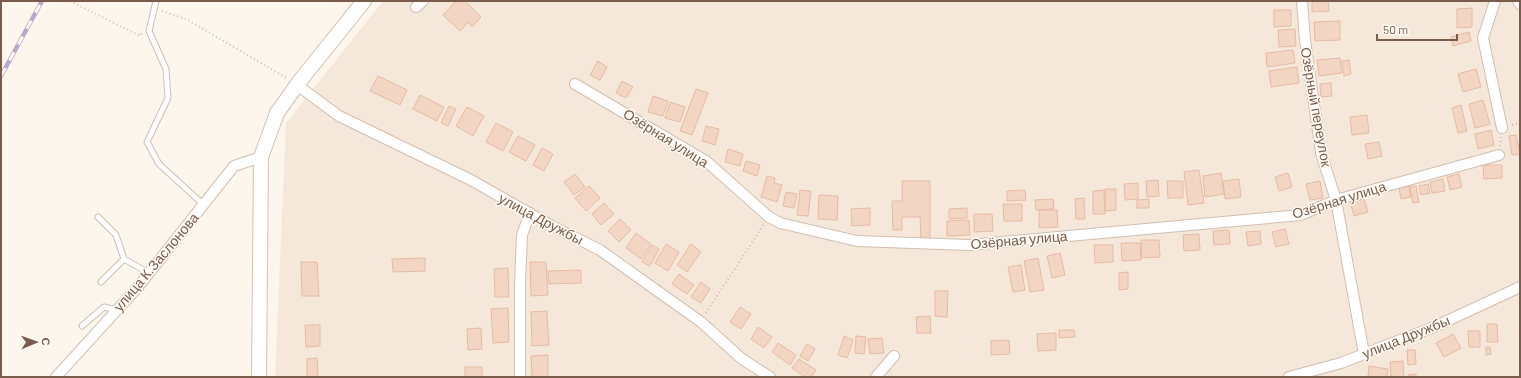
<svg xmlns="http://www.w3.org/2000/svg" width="1521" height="378" font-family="Barlow,sans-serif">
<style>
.residential{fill:#f5e8da}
.building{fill:#f3d5c3;stroke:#e6bba3}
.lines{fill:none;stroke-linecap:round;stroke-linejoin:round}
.lane-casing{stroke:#d1beb0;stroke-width:7}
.street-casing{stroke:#d1beb0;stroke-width:12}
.secondary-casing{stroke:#d6c0b0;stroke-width:16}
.path{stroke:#d9b8a5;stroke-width:2;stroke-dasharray:1 3;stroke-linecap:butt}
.lane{stroke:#fff;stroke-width:5}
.street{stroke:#fff;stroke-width:10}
.secondary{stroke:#fff;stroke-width:14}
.rail-casing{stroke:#b9a8c9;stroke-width:4.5}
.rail{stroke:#fffaf3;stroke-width:3;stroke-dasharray:9;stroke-linecap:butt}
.labels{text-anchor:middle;stroke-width:3;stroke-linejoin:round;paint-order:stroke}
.street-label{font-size:14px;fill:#7a5c4d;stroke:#fffaf3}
</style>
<rect width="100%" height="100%" fill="#fdf6ec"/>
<polygon class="residential" points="383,1 1520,1 1520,377 275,377 286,123"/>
<g class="building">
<polygon points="456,1 465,1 481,17 472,27 468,22 460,31 443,15"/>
<polygon points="1312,1 1328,1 1329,11 1312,12"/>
<polygon points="1472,8 1472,27 1457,28 1457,9"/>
<polygon points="1274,10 1291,10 1291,26 1274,27"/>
<polygon points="1340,21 1340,40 1315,41 1314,22"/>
<polygon points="1295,29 1296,46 1279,47 1278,30"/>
<polygon points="1469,32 1471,41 1453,46 1451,37"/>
<polygon points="1293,50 1295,63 1267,67 1266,53"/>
<polygon points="1340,58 1342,73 1319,76 1317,60"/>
<polygon points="1349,60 1351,74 1344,76 1342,61"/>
<polygon points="598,61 607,67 600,80 590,75"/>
<polygon points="1297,67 1299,83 1271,87 1269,71"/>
<polygon points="1476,69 1481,87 1463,92 1458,74"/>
<polygon points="378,76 407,90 400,105 370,91"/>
<polygon points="622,81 633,87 626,98 616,93"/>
<polygon points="1331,83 1332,96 1321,97 1320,84"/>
<polygon points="696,89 708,93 692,135 680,131"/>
<polygon points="420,95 444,107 437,121 413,109"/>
<polygon points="653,96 668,101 663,116 648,112"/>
<polygon points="1483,100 1490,124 1475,128 1469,104"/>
<polygon points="670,102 685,107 680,122 665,118"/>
<polygon points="1461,105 1467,131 1458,133 1452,108"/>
<polygon points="449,106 456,109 448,126 441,123"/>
<polygon points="467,107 484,116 473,136 456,126"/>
<polygon points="1367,115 1369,133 1352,135 1350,117"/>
<polygon points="496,123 513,132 503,151 486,142"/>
<polygon points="706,126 719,129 715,145 702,141"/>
<polygon points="1491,130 1494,145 1478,149 1475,134"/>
<polygon points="1516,135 1520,154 1512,155 1509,136"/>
<polygon points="518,136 535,145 526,161 509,152"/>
<polygon points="1379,142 1382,156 1368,159 1365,144"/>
<polygon points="542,148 553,154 544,171 533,165"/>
<polygon points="728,149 743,154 740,166 725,162"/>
<polygon points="746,161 760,165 757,176 743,171"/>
<polygon points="1483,165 1502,165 1502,178 1484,179"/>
<polygon points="1199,170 1204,203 1188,205 1184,172"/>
<polygon points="1221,173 1224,194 1205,197 1203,176"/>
<polygon points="1288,173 1292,187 1279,191 1275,177"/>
<polygon points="575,174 585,187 574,195 564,182"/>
<polygon points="1459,174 1462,187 1450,190 1447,177"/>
<polygon points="767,176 775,178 774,183 782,185 777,202 761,197"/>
<polygon points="1239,179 1241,197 1225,199 1223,181"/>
<polygon points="1443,179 1445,191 1432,193 1430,182"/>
<polygon points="1158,180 1159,196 1147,197 1146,181"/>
<polygon points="902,181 930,181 930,239 921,239 920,217 902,217 902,230 893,230 892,201 902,201"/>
<polygon points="1167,181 1183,181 1183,198 1168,198"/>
<polygon points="1320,181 1323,198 1310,200 1306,184"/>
<polygon points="1138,183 1138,199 1125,200 1124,184"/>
<polygon points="1428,184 1430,193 1421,195 1419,186"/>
<polygon points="589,186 600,198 586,211 575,198"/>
<polygon points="1409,186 1411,197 1401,199 1399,188"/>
<polygon points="1416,186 1419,202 1413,203 1410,187"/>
<polygon points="1105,189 1116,189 1116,210 1105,211"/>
<polygon points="800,190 811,191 808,216 797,215"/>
<polygon points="1025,190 1026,200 1007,201 1007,191"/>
<polygon points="1104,190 1105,214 1093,214 1093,191"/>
<polygon points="786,192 797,194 794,208 783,206"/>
<polygon points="819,195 838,196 837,220 818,219"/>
<polygon points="1084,198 1085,219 1076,219 1075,199"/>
<polygon points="1053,199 1054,209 1036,210 1035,200"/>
<polygon points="1149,199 1149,208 1137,208 1137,200"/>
<polygon points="1364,199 1368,212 1354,216 1350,202"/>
<polygon points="604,203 614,214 601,225 592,214"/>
<polygon points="1003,204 1022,204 1022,221 1004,221"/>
<polygon points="870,208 870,225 852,226 851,209"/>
<polygon points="967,208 967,218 949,219 949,209"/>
<polygon points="1039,210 1057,210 1058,227 1039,228"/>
<polygon points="974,214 992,214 993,231 974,232"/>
<polygon points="620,219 631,230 619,242 608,231"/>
<polygon points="969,220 970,235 947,236 947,221"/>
<polygon points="1285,229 1289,244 1276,247 1272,232"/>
<polygon points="1229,230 1230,244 1214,245 1213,231"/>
<polygon points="1260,231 1261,244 1248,246 1246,232"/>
<polygon points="636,233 651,244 641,259 626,248"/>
<polygon points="1199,234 1200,250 1184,251 1183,235"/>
<polygon points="1141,240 1159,240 1160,257 1142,258"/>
<polygon points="1121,243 1140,243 1141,260 1122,261"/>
<polygon points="666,244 679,252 668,271 655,263"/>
<polygon points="691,244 701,252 687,272 677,265"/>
<polygon points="652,245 659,249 650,266 642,262"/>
<polygon points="1094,245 1113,245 1113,262 1095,263"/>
<polygon points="1060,253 1065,275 1052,278 1047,256"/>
<polygon points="425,258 425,271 393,272 392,259"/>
<polygon points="1038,258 1044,290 1030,292 1024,261"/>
<polygon points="301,262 317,262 319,296 302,296"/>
<polygon points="530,262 546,262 548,295 531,296"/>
<polygon points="1021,265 1025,290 1013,292 1008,267"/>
<polygon points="508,268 509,297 495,297 494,269"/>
<polygon points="581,270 581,283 549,284 548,271"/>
<polygon points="1128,272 1128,289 1119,290 1119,273"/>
<polygon points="679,274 694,285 687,294 672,284"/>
<polygon points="701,282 710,289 701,303 691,297"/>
<polygon points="935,291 948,291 947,317 935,316"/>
<polygon points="740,307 751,314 741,329 730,322"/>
<polygon points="508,308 509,342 493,343 491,309"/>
<polygon points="547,311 549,345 532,346 531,312"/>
<polygon points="930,316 931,333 917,333 916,317"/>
<polygon points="1487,324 1497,324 1498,342 1487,342"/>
<polygon points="305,325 320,325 320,346 306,347"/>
<polygon points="758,327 772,337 764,348 751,339"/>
<polygon points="481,328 482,349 468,350 467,329"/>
<polygon points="1059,330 1074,330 1075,337 1059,338"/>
<polygon points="1468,331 1480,331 1480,347 1469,347"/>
<polygon points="1056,333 1056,350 1038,351 1037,334"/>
<polygon points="1453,334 1461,348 1444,357 1436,343"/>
<polygon points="844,336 853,340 847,358 838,355"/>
<polygon points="856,336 866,337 864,354 855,353"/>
<polygon points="882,338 884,353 870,354 868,339"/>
<polygon points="1009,340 1010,354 991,355 991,341"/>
<polygon points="778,343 796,355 790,365 772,352"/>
<polygon points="807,344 815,349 808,361 800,356"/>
<polygon points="1486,347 1490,347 1491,354 1486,355"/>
<polygon points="1407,350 1415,350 1416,364 1408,365"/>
<polygon points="548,355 548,377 532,377 531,356"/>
<polygon points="317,358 318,377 307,377 307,359"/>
<polygon points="799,359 816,370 811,377 805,377 792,368"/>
<polygon points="1403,361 1404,377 1391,377 1390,362"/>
<polygon points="1369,366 1388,369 1387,377 1368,377"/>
<rect x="465" y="367" width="17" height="10"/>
<polygon points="1416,374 1416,377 1408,377 1408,375"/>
</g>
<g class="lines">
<g class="lane-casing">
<g id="lane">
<polyline points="156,1 149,31 166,69 168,98 147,142 159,164 204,205"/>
<polyline points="98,217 116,235 124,259"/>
<polyline points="101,282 124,259 149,273"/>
<polyline points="82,326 104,307 117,310"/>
</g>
</g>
<g class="street-casing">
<g id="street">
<polyline points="1302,1 1305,40 1321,153 1336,200 1364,354"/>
<polyline points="1495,1 1483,38 1502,128"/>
<polyline points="1518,1 1520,4"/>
<polyline points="416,7 423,1"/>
<polyline points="575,84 706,161 769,217 780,223 857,241 969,245 1301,215 1336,200 1499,155"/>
<polyline points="297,85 339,116 471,180 552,226 600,250 701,322 742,359 770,377"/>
<polyline points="56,377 138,287 234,166 261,157"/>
<polyline points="520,377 520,283 522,235 530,213"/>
<polyline points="876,377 894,356"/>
<polyline points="1289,377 1341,363 1434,327 1520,287"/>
</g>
</g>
<g class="secondary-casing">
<polyline id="secondary" points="259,377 261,157 277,113 299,82 364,1"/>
</g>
<g class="path">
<polyline points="70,1 140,36 142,32"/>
<polyline points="162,11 188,20 288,79"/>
<polyline points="1512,125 1520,123"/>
<polyline points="1500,146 1501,136"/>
<polyline points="706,313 764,224"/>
</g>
<use href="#lane" class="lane"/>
<use href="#street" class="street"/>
<use href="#secondary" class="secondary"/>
<g class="rail-casing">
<polyline id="rail" points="1,76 42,1"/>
</g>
<use href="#rail" class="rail"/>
</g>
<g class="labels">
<g class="street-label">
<text transform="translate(1316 107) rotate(80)" y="5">Озёрный переулок</text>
<text transform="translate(666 138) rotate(32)" y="5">Озёрная улица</text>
<text transform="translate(1339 200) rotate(-17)" y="5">Озёрная улица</text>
<text transform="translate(541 219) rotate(28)" y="5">улица Дружбы</text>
<text transform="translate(1019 240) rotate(-5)" y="5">Озёрная улица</text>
<text transform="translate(156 262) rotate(-50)" y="5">улица К.Заслонова</text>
<text transform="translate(1406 337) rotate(-22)" y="5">улица Дружбы</text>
</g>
</g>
<rect width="1521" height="378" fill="none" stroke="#7a5c4d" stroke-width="4"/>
<g transform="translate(36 342) rotate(88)" stroke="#fffaf3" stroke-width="3" paint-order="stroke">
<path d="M0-3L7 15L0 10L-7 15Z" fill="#7a5c4d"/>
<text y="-6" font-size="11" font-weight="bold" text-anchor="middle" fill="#7a5c4d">С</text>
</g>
<path d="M1377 34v6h80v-6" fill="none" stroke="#7a5c4d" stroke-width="2"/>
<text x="1383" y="34" font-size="12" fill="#7a5c4d" stroke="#fffaf3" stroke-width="3" paint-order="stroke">50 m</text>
</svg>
